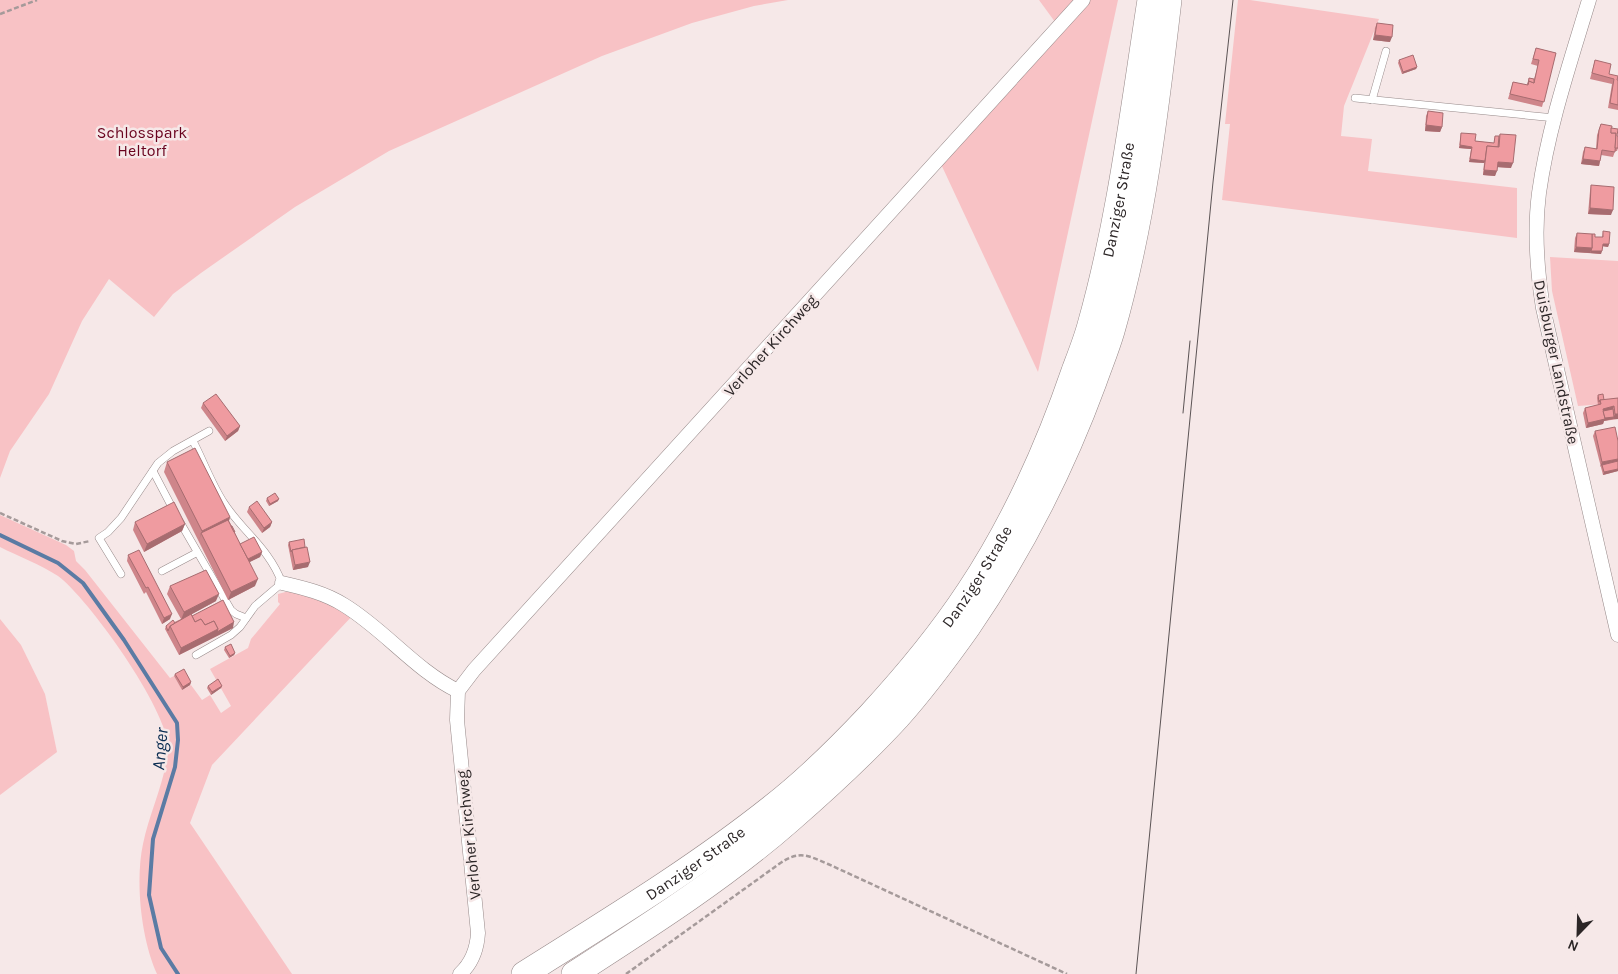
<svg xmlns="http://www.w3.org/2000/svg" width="1618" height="974" font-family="Karla,sans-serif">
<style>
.green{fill:#f8c2c5}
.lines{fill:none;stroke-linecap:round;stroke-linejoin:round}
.stream{stroke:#5b7ba4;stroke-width:4}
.lane-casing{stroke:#968989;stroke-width:8}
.street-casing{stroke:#968989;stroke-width:15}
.highway-casing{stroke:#968989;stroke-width:26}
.path{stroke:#a59a9a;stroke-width:2.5;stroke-dasharray:5 2.5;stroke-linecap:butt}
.lane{stroke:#fff;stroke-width:7}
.street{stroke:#fff;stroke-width:14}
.highway{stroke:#fff;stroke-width:25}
.tram{stroke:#5b5354;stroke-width:1}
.wall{fill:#ce858a}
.shaded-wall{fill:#a76c70}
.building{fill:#ef9ba0;stroke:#a76c70}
.labels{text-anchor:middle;stroke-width:5;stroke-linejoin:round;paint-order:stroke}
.park-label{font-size:16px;fill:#6a041f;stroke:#f6e8e8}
.street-label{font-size:16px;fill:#2c2627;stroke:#f6e8e8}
.water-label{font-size:18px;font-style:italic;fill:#0a2c51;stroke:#f6e8e8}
</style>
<rect width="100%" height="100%" fill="#f6e8e8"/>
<g class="green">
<polygon points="0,0 788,0 754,6 692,23 602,56 389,151 295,207 201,273 173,294 154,317 109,279 82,321 49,394 10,451 0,478"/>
<polygon points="1039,0 1081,0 1058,26"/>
<polygon points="1086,0 1118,0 1038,372 940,162"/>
<polygon points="1238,0 1250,0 1379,19 1344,106 1341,136 1372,139 1368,171 1517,188 1517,238 1222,200 1230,124 1225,124"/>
<polygon points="1550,257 1618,261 1618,403 1578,406 1552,291"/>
<path d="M0,515L66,545L74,551L76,561L85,570L170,678L174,676L182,690L191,685L202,700L210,695L221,713L231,706L210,669L248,648L251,639L280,604L278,602V594L297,589L354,614L212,765L190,823L292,974H157C141,939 135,881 143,844C149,814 166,779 168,749C170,712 88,598 58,576C41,565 18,556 0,547Z"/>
<polygon points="0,619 21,645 45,694 57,752 0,795"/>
</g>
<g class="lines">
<polyline class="stream" points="0,535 58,563 83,583 124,640 177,723 178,740 175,767 153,839 149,895 161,948 178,974"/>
<g class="lane-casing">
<g id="lane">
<polyline points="1355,98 1555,118"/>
<polyline points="1372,100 1386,51"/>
<path d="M193,441C203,460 212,485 224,503C243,532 269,548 282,583L255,606L240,627L231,635L196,655"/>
<polyline points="153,471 175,513"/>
<polyline points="180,522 231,610 236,614 246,618"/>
<polyline points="162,571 196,553"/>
<polyline points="121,574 99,538 108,532 121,518 158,463 173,451 209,431"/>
</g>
</g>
<g class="street-casing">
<g id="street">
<path d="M1589,0C1570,63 1548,128 1539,193C1534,231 1537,270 1543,308L1618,635"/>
<path d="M282,583C304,588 325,593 344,605C385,630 415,670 458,691"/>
<path d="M460,974C472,963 477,950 478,933L457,720L458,691L474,670L1083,0"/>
</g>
</g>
<g class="highway-casing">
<g id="highway">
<path id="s1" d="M524,974C608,921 694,869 772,807C808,779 839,748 870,715C906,676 940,635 969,591C1014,523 1048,447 1074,371C1080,355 1086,340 1090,325C1120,219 1133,108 1150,0"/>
<path d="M574,974C647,927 724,878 789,821C827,788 864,754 898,717C923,689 946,658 968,627C1020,551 1062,469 1094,382C1100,365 1107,348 1112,331C1143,223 1156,111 1169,0"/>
</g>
</g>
<g class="path">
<polyline points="0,14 37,0"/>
<polyline points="0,513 62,541 76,544 90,541"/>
<path d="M626,974L779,864C799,850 807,855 828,864L1067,974"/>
</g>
<use href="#lane" class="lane"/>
<use href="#street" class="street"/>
<use href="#highway" class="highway"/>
<g class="tram">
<polyline points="1183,413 1190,341"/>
<polyline points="1136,974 1213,182 1233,0"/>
</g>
</g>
<g class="wall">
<polygon points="1377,23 1390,42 1373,40 1375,28"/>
<polygon points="1536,48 1556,53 1542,107 1508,99 1513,82 1527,85 1529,78 1534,79 1538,66 1531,64"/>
<polygon points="1399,60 1417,67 1416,69 1402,74 1398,63"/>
<polygon points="1595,60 1609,74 1618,80 1618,110 1608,108 1612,84 1590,79"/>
<polygon points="1428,111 1442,127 1440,132 1425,131 1426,116"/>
<polygon points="1601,124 1611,128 1617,136 1618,148 1617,151 1615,151 1613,157 1601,155 1599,166 1581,164 1583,152 1585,147 1596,149 1597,135"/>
<polygon points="1461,133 1475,141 1494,143 1495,136 1499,136 1500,134 1511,168 1497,167 1495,176 1483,175 1484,163 1469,162 1471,149 1459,148"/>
<polygon points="1591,185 1611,215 1588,214 1590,191"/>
<polygon points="1603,231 1609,244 1608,247 1602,246 1601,254 1574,252 1575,238 1577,233 1595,237 1602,237"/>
<polygon points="1598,395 1604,400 1618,398 1618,419 1604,421 1603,424 1586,428 1583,413 1585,408 1598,405 1597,398"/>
<polygon points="203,403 240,426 238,431 225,441 201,408"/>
<polygon points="1595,431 1618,441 1618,471 1603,475 1593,436"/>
<polygon points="167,462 230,517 229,521 235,532 235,533 240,544 262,552 260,557 249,562 255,586 228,600 164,472"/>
<polygon points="267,498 278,501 269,506 266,501"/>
<polygon points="249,507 272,522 270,527 262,533 247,512"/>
<polygon points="135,522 185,524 182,531 144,552 133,530"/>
<polygon points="289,542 308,567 293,570 288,545"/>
<polygon points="128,555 170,619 162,624 146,592 144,594 127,561"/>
<polygon points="170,586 216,601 192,614 192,616 233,628 179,655 165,629 166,626 181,619 167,594"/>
<polygon points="225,647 235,653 234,655 229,658 224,650"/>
<polygon points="175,674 191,682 190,685 182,690 174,676"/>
<polygon points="208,686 222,686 221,688 211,695 207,688"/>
</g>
<g class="shaded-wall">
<polygon points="1375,35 1392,37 1390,42 1373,40"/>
<polygon points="1417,67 1416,69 1402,74 1403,72"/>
<polygon points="1426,125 1442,127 1440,132 1425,131"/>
<polygon points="1460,145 1472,147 1471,149 1459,148"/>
<polygon points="1470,159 1485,161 1484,163 1469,162"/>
<polygon points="1583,159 1600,161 1599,166 1581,164"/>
<polygon points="1498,162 1513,163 1511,168 1496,167"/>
<polygon points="1484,170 1497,171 1495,176 1483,175"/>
<polygon points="1590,208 1613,210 1611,215 1588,214"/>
<polygon points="1603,244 1609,244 1608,247 1602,246"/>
<polygon points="1576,247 1592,248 1590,253 1574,252"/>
<polygon points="1591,251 1602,251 1601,254 1590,253"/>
<polygon points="1614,406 1612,411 1602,414 1603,409"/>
<polygon points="1615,414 1618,414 1618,419 1613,419"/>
<polygon points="1614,417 1613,419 1604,421 1603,424 1586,428 1588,423 1604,418"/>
<polygon points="240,426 238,431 225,441 227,436"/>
<polygon points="1618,459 1618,463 1602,465 1600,467 1602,462"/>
<polygon points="1618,469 1618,471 1603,475 1604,472"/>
<polygon points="279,499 278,501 269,506 270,504"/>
<polygon points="230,517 227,527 201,533 199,541 202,531"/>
<polygon points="272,522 270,527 262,533 264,528"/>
<polygon points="185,524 182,531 144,552 147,544"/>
<polygon points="262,552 260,557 244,565 246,560"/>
<polygon points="310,562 308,567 293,570 295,565"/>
<polygon points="258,579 255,586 228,600 231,592"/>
<polygon points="219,594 216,601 181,620 184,612"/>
<polygon points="172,614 170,619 162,624 164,618"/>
<polygon points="234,622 233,628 179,655 181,648 218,629"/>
<polygon points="235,653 234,655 229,658 230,656"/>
<polygon points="191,682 190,685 182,690 183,687"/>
<polygon points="222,686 221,688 211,695 212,692"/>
</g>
<g class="building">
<polygon points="1377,23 1393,25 1392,37 1375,35"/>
<polygon points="1536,48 1556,53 1544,102 1510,94 1513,82 1528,85 1529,81 1534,83 1539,60 1533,59"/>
<polygon points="1413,55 1417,67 1403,72 1399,60"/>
<polygon points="1595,60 1611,64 1609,74 1618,76 1617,80 1618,80 1618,105 1610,103 1614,79 1592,73"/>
<polygon points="1529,78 1534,79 1534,83 1529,81 1528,84"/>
<polygon points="1428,111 1443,113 1442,127 1426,125"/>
<polygon points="1601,124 1612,126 1611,133 1616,133 1615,152 1602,150 1600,161 1583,159 1585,147 1597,149 1599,130"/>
<polygon points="1611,128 1618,129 1617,136 1618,136 1618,148 1615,148 1616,133 1611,133"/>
<polygon points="1461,133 1476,134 1475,141 1494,143 1495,136 1499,136 1498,147 1487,146 1485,161 1470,159 1472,147 1460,145"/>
<polygon points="1500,134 1516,135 1513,163 1498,162 1497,171 1484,170 1487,146 1499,147"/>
<polygon points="1591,185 1614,187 1613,210 1590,208"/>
<polygon points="1603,231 1610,232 1609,244 1603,244 1602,251 1591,251 1592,248 1592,234 1595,234 1595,237 1603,237"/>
<polygon points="1577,233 1592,234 1592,248 1576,247"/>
<polygon points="216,394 240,426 227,436 203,403"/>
<polygon points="1603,394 1604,400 1600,400 1599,402 1598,395"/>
<polygon points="1618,398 1618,414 1615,414 1614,406 1603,409 1605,419 1588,423 1585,408 1601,404 1600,400"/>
<polygon points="1613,409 1614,417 1605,418 1603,411"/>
<polygon points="1615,427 1618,441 1618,459 1602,462 1595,431"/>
<polygon points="195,448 230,517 202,531 167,462"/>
<polygon points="1618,461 1618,469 1604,472 1602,465"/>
<polygon points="275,493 279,499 270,504 267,498"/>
<polygon points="257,501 272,522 264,528 249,507"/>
<polygon points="174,502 185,524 147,544 135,522"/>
<polygon points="228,520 258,579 231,592 201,533"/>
<polygon points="231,526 232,526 235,532 234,532"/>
<polygon points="254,537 262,552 248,559 240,544"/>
<polygon points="304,539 305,547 292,550 291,552 289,542"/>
<polygon points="307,547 310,562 295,565 292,550"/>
<polygon points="139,550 172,614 164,618 148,587 146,588 128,555"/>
<polygon points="206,570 219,594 184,612 170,586"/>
<polygon points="223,600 234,622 217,632 218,629 214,621 205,625 201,619 195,622 192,616"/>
<polygon points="191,614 195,622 201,619 205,625 214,621 218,629 181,648 170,626"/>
<polygon points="173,620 175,623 170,626 168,631 166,626"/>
<polygon points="231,644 235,653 230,656 225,647"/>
<polygon points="184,669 191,682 183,687 175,674"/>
<polygon points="218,679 222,686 212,692 208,686"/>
</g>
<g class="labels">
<g class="park-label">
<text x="142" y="138">Schlosspark<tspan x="142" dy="18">Heltorf</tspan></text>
</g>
<g class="street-label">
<text dy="6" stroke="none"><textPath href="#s1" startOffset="1014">Danziger Straße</textPath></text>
<text transform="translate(770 345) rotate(-48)" y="6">Verloher Kirchweg</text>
<text transform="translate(1557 362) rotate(78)" y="6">Duisburger Landstraße</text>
<text dy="6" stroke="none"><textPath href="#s1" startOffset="609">Danziger Straße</textPath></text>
<text transform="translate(468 835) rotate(-96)" y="6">Verloher Kirchweg</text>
<text dy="6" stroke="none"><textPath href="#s1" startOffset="204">Danziger Straße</textPath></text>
</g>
<g class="water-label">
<text transform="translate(160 749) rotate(-85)" y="6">Anger</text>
</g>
</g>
<g transform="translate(1578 934) rotate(203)" stroke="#f6e8e8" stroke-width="4" paint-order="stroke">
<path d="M0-4L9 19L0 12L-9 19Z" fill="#2c2627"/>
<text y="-8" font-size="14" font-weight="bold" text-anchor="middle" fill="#2c2627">N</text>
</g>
</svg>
